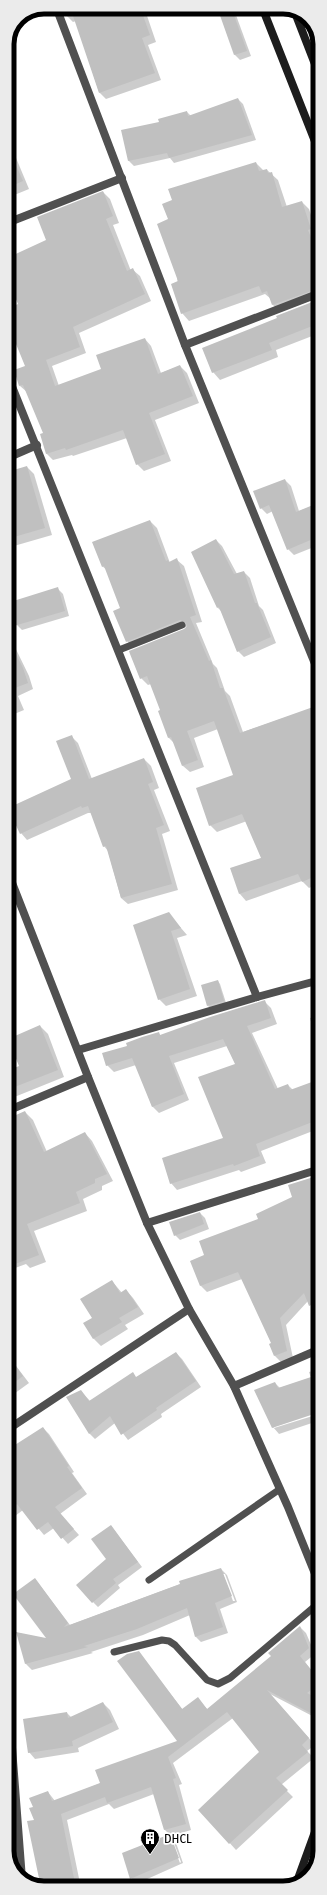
<svg xmlns="http://www.w3.org/2000/svg" width="327" height="1895" font-family="'Fira Sans Condensed',sans-serif">
<style>
.shadow{fill:#0003;fill-rule:evenodd}
.building{fill:#c0c0c0}
.lines{fill:none;stroke-linecap:round;stroke-linejoin:round}
.lane{stroke:#505050;stroke-width:7}
.street{stroke:#505050;stroke-width:8}
.secondary{stroke:#1d1d1d;stroke-width:8}
.labels{text-anchor:middle;stroke-width:3.5;stroke-linejoin:round;paint-order:stroke}
.poi-label{font-size:13px;fill:#000;stroke:#fff;text-anchor:start}
.rim{fill:none;stroke:#000;stroke-width:5}
</style>
<rect width="100%" height="100%" fill="#fff"/>
<g class="shadow">
<polygon points="63,7 144,7 156,42 148,45 161,80 106,99 99,92 76,21 73,22 66,15"/>
<polygon points="218,7 233,7 251,56 240,60 235,55"/>
<polygon points="238,99 243,104 256,140 174,163 170,158 134,166 129,161 123,131 160,123 187,112 191,116"/>
<polygon points="7,146 14,153 29,189 7,198"/>
<polygon points="256,163 264,171 267,170 278,180 287,207 302,202 309,209 318,236 315,237 320,250 320,297 280,312 273,305 271,299 265,294 189,321 182,313 169,220"/>
<polygon points="103,192 110,199 119,223 113,225 131,271 133,270 140,276 151,301 79,333 86,353 52,366 59,386 103,369 145,339 151,346 161,373 180,366 187,373 199,403 155,420 171,461 144,471 137,464 127,438 73,456 72,455 53,460 46,453 45,433 27,392 20,386 26,367 20,305 48,241"/>
<polygon points="320,300 320,333 276,350 278,357 220,380 213,372 279,319"/>
<polygon points="27,467 34,474 52,535 7,548 7,473"/>
<polygon points="285,480 291,486 299,511 313,506 315,508 320,506 320,548 319,545 294,555 288,549 273,511 267,514 261,508"/>
<polygon points="150,521 157,528 170,563 177,560 184,566 202,622 196,623 213,664 217,668 225,691 230,696 243,732 313,708 320,714 320,883 309,888 302,881 246,901 240,894 231,869 262,858 247,821 217,832 210,825 235,776 218,729 194,738 204,767 190,772 183,766 175,744 169,738 161,711 151,684 148,685 141,678 188,626 133,648 127,641 121,608 107,570 102,566"/>
<polygon points="216,540 222,546 237,574 244,572 250,578 259,606 263,610 276,643 244,657 238,651 222,612 218,608"/>
<polygon points="58,589 63,594 69,616 22,630 17,625"/>
<polygon points="7,636 12,641 29,676 33,689 18,696 24,710 7,717"/>
<polygon points="71,736 78,743 92,779 144,759 151,766 159,788 154,790 170,831 162,834 178,890 128,904 121,898 108,851 104,846 92,813 88,813 27,840 21,833 72,780"/>
<polygon points="169,914 187,935 177,938 197,996 166,1006 159,999"/>
<polygon points="218,981 220,984 226,1003 210,1008 208,1006"/>
<polygon points="265,1002 271,1008 277,1024 252,1033 278,1089 288,1085 293,1090 320,1080 320,1133 318,1129 261,1151 266,1163 241,1172 239,1170 177,1190 171,1183 225,1139 236,1065 227,1046 174,1063 189,1100 159,1113 152,1106 136,1065 114,1072 107,1065 128,1046 158,1033 161,1036"/>
<polygon points="320,1016 320,1054 310,1018"/>
<polygon points="40,1026 48,1034 64,1077 7,1100 7,1072 21,1067"/>
<polygon points="25,1112 33,1120 47,1152 85,1133 92,1141 113,1181 102,1186 102,1190 83,1199 87,1211 34,1231 46,1262 30,1268 26,1264 7,1271 7,1204"/>
<polygon points="320,1176 320,1310 316,1312 308,1301 286,1325 293,1358 281,1362 275,1356 272,1344 242,1279 207,1292 201,1286 191,1261 206,1256 293,1197"/>
<polygon points="200,1213 205,1218 209,1229 180,1240 175,1235"/>
<polygon points="112,1281 122,1293 126,1290 133,1298 144,1314 125,1325 128,1329 101,1346 94,1339 85,1323 93,1318"/>
<polygon points="7,1343 15,1354 10,1358 29,1383 7,1399"/>
<polygon points="176,1353 182,1359 201,1387 161,1414 162,1417 128,1440 115,1423 95,1439 89,1433 81,1391 90,1401 137,1378"/>
<path d="M320,1369V1426L318,1421L279,1434L273,1427L275,1383L280,1388L311,1378L309,1372ZM318,1412L319,1414L274,1428V1426Z"/>
<polygon points="43,1428 49,1434 74,1472 72,1473 87,1494 60,1514 79,1535 68,1544 54,1528 44,1535 23,1510 15,1516 9,1510"/>
<polygon points="111,1526 142,1567 118,1585 120,1588 98,1607 93,1602 108,1559"/>
<path d="M221,1569L227,1575L237,1602L220,1609L228,1633L201,1642L196,1637L190,1615L143,1635L91,1652L93,1653L32,1670L26,1664L18,1633L48,1640L35,1579L70,1625ZM223,1574H225L235,1601H233Z"/>
<path d="M300,1627L306,1633L315,1654L305,1662L320,1681V1694L314,1699L320,1701V1720L270,1694L315,1745L307,1751L314,1758L281,1785L293,1797L236,1850L200,1810L260,1752L233,1718L173,1763L182,1784L179,1785L191,1830L171,1836L175,1840L183,1863L136,1884L131,1879L170,1835L165,1830L154,1794L114,1809L109,1804L67,1820L81,1888H43L34,1808L48,1792L55,1801L101,1783L178,1742L138,1652L183,1710L198,1699L208,1710L272,1656ZM171,1840H173L181,1862L180,1863Z"/>
<polygon points="103,1703 110,1710 119,1729 78,1748 79,1752 35,1759 29,1752 67,1713 72,1718"/>
</g>
<g class="building">
<polygon points="70,7 140,7 150,35 142,38 155,73 99,93"/>
<polygon points="217,7 231,7 247,51 234,55"/>
<polygon points="238,98 252,135 169,158 167,153 128,161 121,130 159,122 158,119 187,111 188,116"/>
<polygon points="7,145 23,181 7,188"/>
<polygon points="256,162 259,171 267,169 268,173 272,172 282,207 302,201 311,229 308,230 320,259 320,288 272,305 267,291 262,293 259,286 181,314 171,284 178,281 157,224 168,219 162,204 172,200 168,189"/>
<polygon points="103,191 113,216 106,219 127,271 133,268 145,294 73,327 80,347 46,360 55,386 101,369 96,355 145,338 158,374 180,365 193,396 149,413 165,454 136,465 123,430 66,450 65,448 46,454 40,434 43,433 23,385 19,386 14,370 25,366 7,322 7,309 18,304 7,278 7,258 46,240 37,217"/>
<polygon points="320,299 320,323 269,343 272,350 212,373 202,348 277,318 276,316"/>
<polygon points="27,466 45,528 7,539 7,472"/>
<polygon points="285,479 296,512 313,505 320,521 320,536 287,550 269,505 260,509 253,491"/>
<polygon points="150,520 166,561 168,560 169,562 177,558 196,615 190,617 209,661 211,660 220,688 223,688 240,733 313,707 320,725 320,874 302,882 298,874 239,894 230,868 261,858 242,814 209,826 196,788 233,775 214,721 187,731 198,760 182,766 171,737 168,738 158,711 160,710 147,676 140,679 130,654 129,651 184,629 187,626 186,623 180,620 126,642 113,611 120,608 104,566 102,567 92,542"/>
<polygon points="216,539 234,574 244,571 255,603 257,603 271,637 237,652 219,607 217,608 191,552"/>
<polygon points="58,587 65,611 7,628 7,603"/>
<polygon points="7,636 23,668 28,683 7,691"/>
<polygon points="72,735 89,779 144,758 153,782 148,784 164,825 156,828 172,884 121,898 106,846 103,847 88,806 82,808 81,806 20,834 8,808 71,779 56,741"/>
<polygon points="169,912 181,928 171,931 190,989 158,1000 133,925"/>
<polygon points="218,980 224,1001 207,1006 201,985"/>
<polygon points="265,1000 271,1018 247,1026 275,1089 288,1084 290,1090 320,1079 320,1119 256,1144 260,1156 234,1166 233,1164 170,1184 162,1158 223,1138 198,1077 235,1064 223,1039 169,1056 184,1094 152,1107 132,1058 106,1066 102,1053 127,1046 126,1043 142,1037 159,1032 160,1035 210,1017"/>
<polygon points="40,1025 58,1070 7,1090 7,1071 19,1066 8,1039"/>
<polygon points="25,1111 44,1152 85,1132 107,1174 95,1179 95,1183 76,1192 80,1203 27,1224 39,1255 7,1267 7,1119"/>
<polygon points="320,1175 320,1246 315,1248 320,1259 320,1301 309,1306 304,1293 280,1318 287,1351 274,1356 269,1344 271,1343 238,1272 200,1286 190,1261 204,1255 199,1241 258,1219 256,1214 292,1197 288,1185"/>
<polygon points="200,1212 204,1224 174,1236 169,1222"/>
<polygon points="112,1280 120,1293 126,1289 138,1307 119,1318 122,1322 93,1339 83,1323 92,1318 80,1299"/>
<polygon points="176,1352 196,1381 156,1408 157,1410 121,1435 110,1416 89,1434 66,1397 81,1390 89,1401 133,1372 136,1377"/>
<polygon points="7,1354 23,1376 7,1388"/>
<polygon points="320,1374 320,1412 272,1428 254,1390 275,1382 278,1388"/>
<polygon points="43,1427 69,1466 67,1467 82,1488 55,1507 74,1529 61,1539 48,1522 37,1530 17,1504 7,1511 7,1450"/>
<polygon points="111,1525 138,1562 113,1579 116,1583 92,1603 76,1585 106,1559 91,1539"/>
<polygon points="221,1568 232,1596 215,1603 223,1627 195,1637 187,1608 137,1629 84,1646 88,1647 25,1664 16,1632 46,1638 13,1594 35,1578 68,1623 64,1627 180,1584 179,1581"/>
<polygon points="300,1626 309,1648 300,1656 320,1681 320,1683 307,1693 320,1700 320,1718 267,1690 309,1738 302,1745 308,1752 276,1778 288,1790 229,1844 198,1810 259,1752 227,1712 168,1757 176,1778 173,1779 186,1824 164,1830 151,1787 107,1803 105,1797 61,1814 76,1888 41,1888 27,1821 34,1820 29,1808 33,1807 29,1798 48,1791 52,1801 100,1783 95,1770 177,1741 117,1661 127,1654 139,1651 182,1709 198,1697 207,1709 271,1656 268,1653"/>
<polygon points="103,1702 113,1722 72,1741 73,1746 28,1753 23,1719 67,1712 68,1718"/>
<polygon points="170,1834 179,1858 130,1879 122,1853"/>
</g>
<g class="lines">
<g class="lane">
<polyline points="119,650 182,625"/>
<polyline points="149,1580 280,1489"/>
<polyline points="114,1652 162,1640 169,1641 175,1645 207,1680 218,1684 230,1678 320,1602"/>
</g>
<g class="street">
<polyline points="56,7 185,345 320,676"/>
<polyline points="7,223 122,178"/>
<polyline points="185,345 320,293"/>
<polyline points="7,374 257,997"/>
<polyline points="7,458 37,445"/>
<polyline points="7,870 88,1077 147,1223 189,1309 234,1386 288,1507 320,1586"/>
<polyline points="78,1050 257,997 320,980"/>
<polyline points="7,1111 88,1077"/>
<polyline points="147,1223 320,1169"/>
<polyline points="234,1386 320,1349"/>
<polyline points="7,1430 189,1309"/>
<polyline points="7,1682 22,1879"/>
</g>
<g class="secondary">
<polyline points="262,7 320,154"/>
<polyline points="294,10 320,77"/>
<polyline points="296,1884 320,1818"/>
</g>
</g>
<defs>
<g id="building-pin" transform="scale(1)"><path d="M0 17L-7.5 6A9.5 9.5 0 1 1 7.5 6Z" fill="#000" stroke="#fff"/><path d="M-4-6H4V6H1V3H-1V6H-4ZM-2.5-4.3h1.7v1.8h-1.7ZM.8-4.3h1.7v1.8H.8ZM-2.5-1h1.7V.8h-1.7ZM.8-1h1.7V.8H.8Z" fill="#fff"/></g>
</defs>
<g fill-rule="evenodd">
<use href="#building-pin" x="150" y="1838"/>
</g>
<g class="labels">
<g class="poi-label">
<text x="164" y="1843">DHCL</text>
</g>
</g>
<path d="M0 0H327V1895H0ZM44 14H283A30 30 0 0 1 313 44V1851A30 30 0 0 1 283 1881H44A30 30 0 0 1 14 1851V44A30 30 0 0 1 44 14Z" fill="#ebebeb" fill-rule="evenodd"/>
<path class="rim" d="M44 14H283A30 30 0 0 1 313 44V1851A30 30 0 0 1 283 1881H44A30 30 0 0 1 14 1851V44A30 30 0 0 1 44 14Z"/>
</svg>
